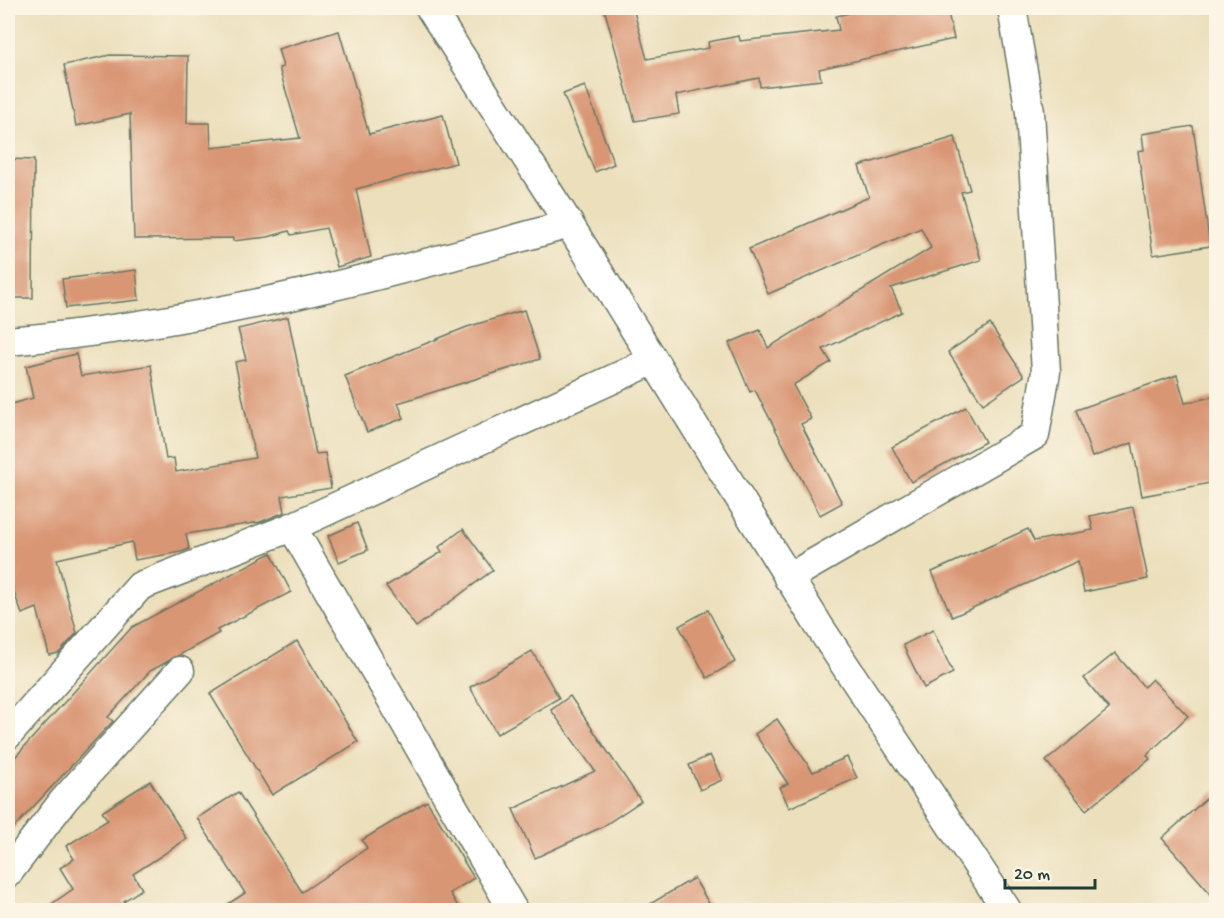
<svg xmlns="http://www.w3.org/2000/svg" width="1224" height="918" font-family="'Gochi Hand',sans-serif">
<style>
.building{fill:#d99674}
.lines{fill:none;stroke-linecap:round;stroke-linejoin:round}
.minor-casing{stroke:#667664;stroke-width:31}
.minor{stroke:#fff;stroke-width:28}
</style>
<rect width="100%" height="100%" fill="#fcf5e5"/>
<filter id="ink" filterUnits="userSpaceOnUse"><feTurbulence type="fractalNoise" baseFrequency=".0167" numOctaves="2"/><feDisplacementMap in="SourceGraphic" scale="12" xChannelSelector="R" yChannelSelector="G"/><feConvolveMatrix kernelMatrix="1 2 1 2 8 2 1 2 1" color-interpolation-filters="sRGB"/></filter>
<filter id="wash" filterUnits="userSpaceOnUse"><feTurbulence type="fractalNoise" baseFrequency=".008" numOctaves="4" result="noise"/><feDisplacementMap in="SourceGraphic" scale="24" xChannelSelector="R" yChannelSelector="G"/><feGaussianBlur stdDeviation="1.35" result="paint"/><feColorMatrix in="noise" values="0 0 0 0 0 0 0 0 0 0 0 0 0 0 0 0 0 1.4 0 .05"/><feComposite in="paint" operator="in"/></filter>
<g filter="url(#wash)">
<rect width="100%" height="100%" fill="#ebdfbc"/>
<g id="blocks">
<g class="building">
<polygon points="604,8 633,8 647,59 709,48 708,42 739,36 740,41 839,30 836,16 874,8 947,8 954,39 819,69 821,80 760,87 759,78 676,95 679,114 635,121"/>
<polygon points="339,31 369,134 443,115 456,163 356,189 371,257 337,267 326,228 291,235 289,231 268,237 233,241 233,238 134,239 130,114 76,126 64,65 110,55 188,56 187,123 210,123 211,148 300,138 279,68 283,67 278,49"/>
<polygon points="585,86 614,164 595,172 563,94"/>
<polygon points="1193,126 1210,246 1153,255 1138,151 1144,150 1142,134"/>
<polygon points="955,137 970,190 961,192 981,260 891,288 902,312 823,349 831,362 793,385 811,419 801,424 842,503 820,515 755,390 750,392 729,343 760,330 768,348 931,248 921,228 768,294 749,249 869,197 859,166"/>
<polygon points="8,159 34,160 33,298 8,298"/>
<polygon points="136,270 139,300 66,308 62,279"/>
<polygon points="524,310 540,359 398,403 404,418 367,432 345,376 467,327"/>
<polygon points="288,317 316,454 325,453 331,488 282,496 285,512 260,522 186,534 189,549 181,552 135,560 132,542 57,559 77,633 59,653 49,655 37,608 22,614 8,576 8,405 33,398 26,366 76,354 81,376 151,365 166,459 174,458 176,472 255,458 235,362 246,360 238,329"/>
<polygon points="990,324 1024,376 983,404 948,352"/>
<polygon points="1177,375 1185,403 1216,396 1216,482 1142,496 1132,443 1092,457 1076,410"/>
<polygon points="966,407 985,442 911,482 892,447"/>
<polygon points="1133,507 1148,579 1084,592 1078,561 952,617 932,572 1028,529 1034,541 1093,530 1090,516"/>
<polygon points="357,523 368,550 339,562 328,536"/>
<polygon points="463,529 493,570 416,627 386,586 442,552 439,547"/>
<polygon points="271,553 291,592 217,630 219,633 150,671 108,717 113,721 8,834 8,765 132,627"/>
<polygon points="708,610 735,662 707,678 679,626"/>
<polygon points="933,630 953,673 924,688 903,645"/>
<polygon points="297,641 358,742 272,795 210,694"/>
<polygon points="532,651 559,698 497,734 470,687"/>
<polygon points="1115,653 1144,687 1152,679 1188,716 1147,755 1150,759 1086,810 1046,761 1109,709 1084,678"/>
<polygon points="570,696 641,801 602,827 535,858 513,809 595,771 551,710"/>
<polygon points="777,719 813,772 847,757 857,778 789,808 780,787 788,784 755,734"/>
<polygon points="710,755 722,780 700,790 689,765"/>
<polygon points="150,781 187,839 133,874 142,889 124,901 130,910 43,910 73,889 60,868 74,859 66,846 108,820 102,812"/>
<polygon points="1216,790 1216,900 1162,838"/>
<polygon points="238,792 302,892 367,848 362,840 427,801 474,878 450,893 460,910 219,910 245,893 197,818"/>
<polygon points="694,878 713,910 640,910"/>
</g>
</g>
</g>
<g filter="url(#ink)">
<use href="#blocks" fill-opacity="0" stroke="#667664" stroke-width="1.5"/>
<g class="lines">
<g class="minor-casing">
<g id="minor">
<polyline points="430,8 569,224 819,626 1007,910"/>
<path d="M8,341C198,325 385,276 569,224"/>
<polyline points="292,527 513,910"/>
<polyline points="788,578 1035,435 1046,372 1030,112 1012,8"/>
<polyline points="8,735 140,586 292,527 652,361"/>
<polyline points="8,873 64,800 180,671"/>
</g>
</g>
<use href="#minor" class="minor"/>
</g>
</g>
<rect width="1224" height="918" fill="none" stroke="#fcf5e5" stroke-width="30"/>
<path d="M1005 879v9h90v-9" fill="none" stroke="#1f3d34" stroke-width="3"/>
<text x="1014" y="879" font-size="18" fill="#1f3d34" stroke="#fcf5e5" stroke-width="4.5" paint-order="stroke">20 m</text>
</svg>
